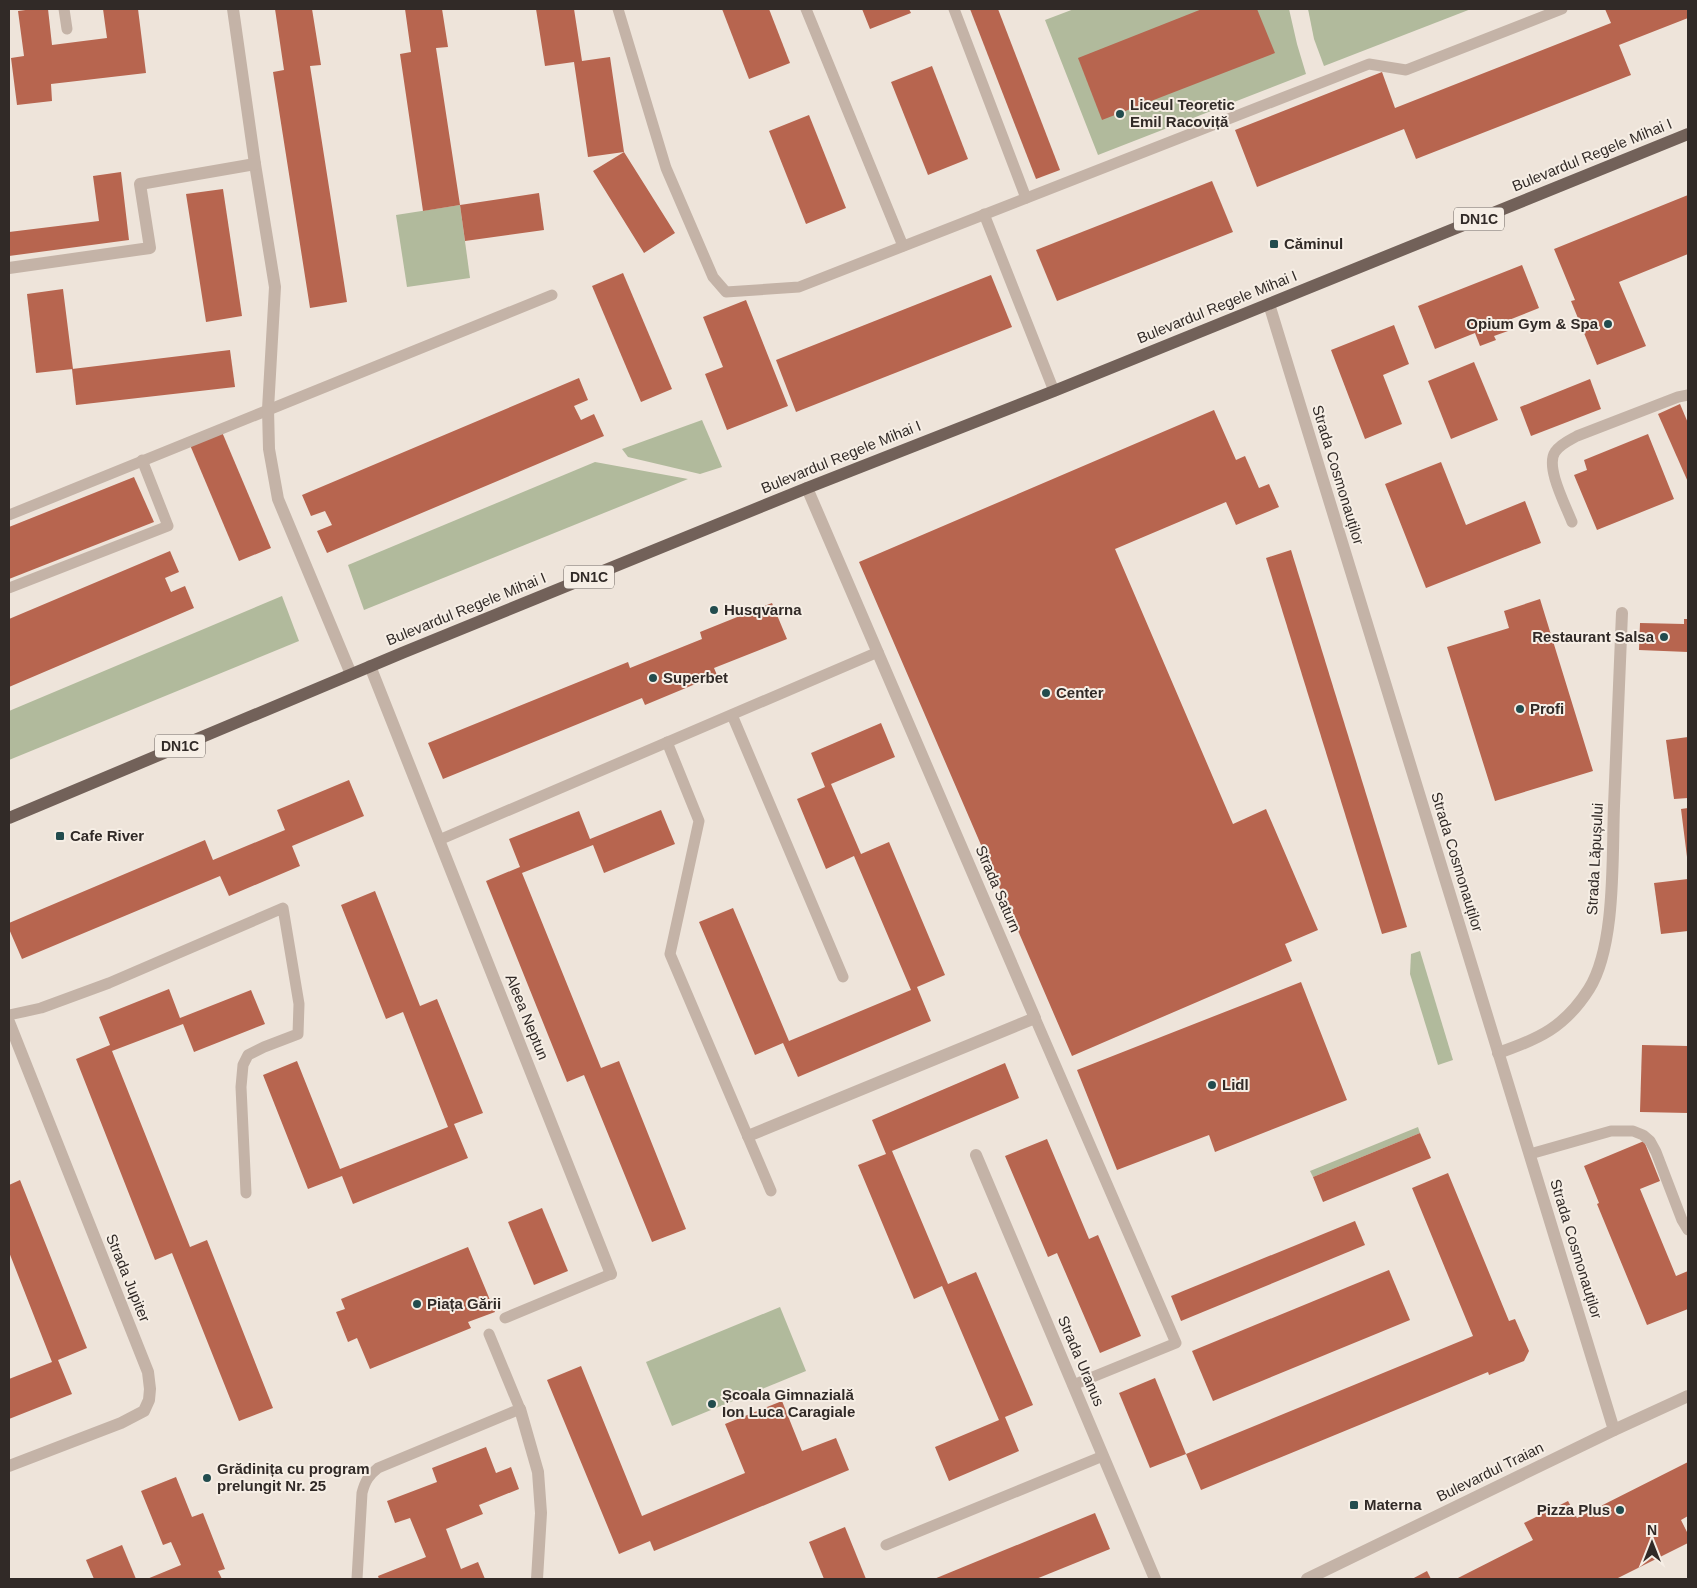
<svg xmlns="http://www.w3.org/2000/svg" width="1697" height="1588" font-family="Helvetica,sans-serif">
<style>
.green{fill:#b1ba9c}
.building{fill:#b7654f}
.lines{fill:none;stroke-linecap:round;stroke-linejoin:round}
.service{stroke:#c4b3a7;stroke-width:11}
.minor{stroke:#c4b3a7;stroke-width:12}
.tertiary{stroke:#c4b3a7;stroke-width:12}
.primary{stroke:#726159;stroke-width:12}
.poi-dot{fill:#224c4e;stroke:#f6eee5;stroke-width:2}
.labels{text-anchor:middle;stroke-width:4;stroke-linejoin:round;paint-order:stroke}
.shield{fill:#f6eee5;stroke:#6c6560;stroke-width:1}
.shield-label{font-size:14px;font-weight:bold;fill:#312a27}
.poi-label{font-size:15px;font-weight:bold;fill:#312a27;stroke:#f6eee5;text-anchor:start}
.street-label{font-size:15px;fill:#312a27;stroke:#f6eee5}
</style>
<rect width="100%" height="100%" fill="#eee4da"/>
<g class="green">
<polygon points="1074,9 1289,9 1297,44 1306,74 1098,155 1045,20"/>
<polygon points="1308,9 1471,9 1324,66 1314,39"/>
<polygon points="460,205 470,278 407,287 396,215"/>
<polygon points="702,420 722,467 700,474 628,457 622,449"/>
<polygon points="595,462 688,479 364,610 348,565"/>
<polygon points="282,596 299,641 9,760 9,711"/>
<polygon points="1420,951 1453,1060 1438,1065 1410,974 1411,954"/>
<polygon points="1418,1127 1420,1133 1313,1177 1310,1171"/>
<polygon points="780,1307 806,1371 672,1426 646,1362"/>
</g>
<g class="building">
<polygon points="33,9 48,9 52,45 107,38 103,9 138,9 146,73 51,84 52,101 17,105 11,58 24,56 18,11"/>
<polygon points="275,9 312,9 321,65 310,66 347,302 310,308 273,72 284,70"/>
<polygon points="405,9 442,9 448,47 436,48 460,205 423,211 400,54 411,52"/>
<polygon points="536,9 574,9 582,61 610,57 624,152 675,233 644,253 593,171 624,152 588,157 574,62 545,66"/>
<polygon points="722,9 769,9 790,63 749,79"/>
<polygon points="862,9 909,9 911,13 870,29"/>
<polygon points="970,9 998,9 1060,170 1036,179"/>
<polygon points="1202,9 1257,9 1275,53 1102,120 1078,58"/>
<polygon points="1605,9 1688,9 1688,18 1619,45 1631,75 1416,159 1404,129 1257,187 1235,130 1382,72 1395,108 1611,23"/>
<polygon points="932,66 968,159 928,175 891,82"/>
<polygon points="809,115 846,208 806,224 769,131"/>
<polygon points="121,172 129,240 9,256 9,232 99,221 93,176"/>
<polygon points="1212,181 1233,232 1057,301 1036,250"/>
<polygon points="223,189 242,316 206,322 186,194"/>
<polygon points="539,193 544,230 465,241 460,205"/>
<polygon points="1688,195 1688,254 1619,282 1646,346 1597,365 1571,301 1575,300 1554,249"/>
<polygon points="1522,265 1539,308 1504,322 1508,331 1494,336 1496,340 1480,346 1475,333 1435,349 1418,306"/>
<polygon points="623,273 672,389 641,402 592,286"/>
<polygon points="991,275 1012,327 796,412 776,360"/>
<polygon points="63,289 73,369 36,373 27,294"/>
<polygon points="746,300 788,406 727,430 705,374 723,367 703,317"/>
<polygon points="1394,325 1409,364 1383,375 1402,424 1365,439 1331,350"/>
<polygon points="230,350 235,387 76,405 72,369"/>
<polygon points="1474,362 1498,420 1451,439 1428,381"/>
<polygon points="579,378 588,400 574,406 581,420 594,414 604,436 327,553 317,531 332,525 325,511 311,516 302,495"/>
<polygon points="1590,379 1601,409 1531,436 1520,407"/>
<polygon points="1680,404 1688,423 1688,482 1658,414"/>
<polygon points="1214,410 1236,460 1245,456 1259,488 1269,484 1279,507 1236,525 1226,502 1115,549 1233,824 1266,809 1318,930 1285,944 1292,961 1072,1056 859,562"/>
<polygon points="222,432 271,548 239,561 190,445"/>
<polygon points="1648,434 1674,499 1597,530 1574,475 1587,470 1584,460"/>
<polygon points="1441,462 1466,525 1525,501 1541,543 1426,588 1385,484"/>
<polygon points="134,477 154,522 9,579 9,527"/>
<polygon points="1291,550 1407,927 1382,934 1266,558"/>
<polygon points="170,551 179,572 165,578 171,592 185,586 194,608 9,687 9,619"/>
<polygon points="1540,599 1593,771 1495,801 1447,647 1509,628 1504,611"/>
<polygon points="772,603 787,639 714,668 717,675 645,705 642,698 443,779 428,743 628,662 630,668 702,639 700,632"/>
<polygon points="1684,619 1688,619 1688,652 1639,650 1640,623 1684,624"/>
<polygon points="881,723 895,757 831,784 861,854 889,842 945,975 917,987 931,1021 798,1077 783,1043 755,1055 699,922 733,908 789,1041 911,990 854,856 826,869 797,799 825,787 811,753"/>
<polygon points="1688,737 1688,798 1674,799 1666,740"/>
<polygon points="349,780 364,816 292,846 300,866 229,896 220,876 22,959 9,929 9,923 205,840 213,860 285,830 277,810"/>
<polygon points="1688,808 1688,857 1687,857 1681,809"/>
<polygon points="661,810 675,844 604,873 593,845 522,873 601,1068 619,1061 686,1229 652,1242 584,1075 567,1082 486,881 520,867 509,839 579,811 590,839"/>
<polygon points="1688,879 1688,931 1661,934 1654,883"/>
<polygon points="375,891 420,1006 437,999 483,1113 454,1124 468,1158 353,1204 342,1176 308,1189 263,1075 297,1061 340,1169 448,1127 403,1012 386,1019 341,905"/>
<polygon points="1301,982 1347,1100 1215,1152 1209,1135 1117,1170 1077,1070"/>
<polygon points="169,989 180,1018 251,990 265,1024 194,1052 183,1024 112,1051 190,1247 207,1240 273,1408 239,1421 172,1253 155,1260 76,1059 110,1045 99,1017"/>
<polygon points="1642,1045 1688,1046 1688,1113 1640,1112"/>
<polygon points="1005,1063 1019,1098 892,1151 948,1284 976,1272 1033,1405 1005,1417 1019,1451 949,1481 935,1447 999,1420 942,1286 914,1299 858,1165 886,1154 872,1120"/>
<polygon points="1420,1133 1431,1158 1323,1202 1313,1177"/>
<polygon points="1047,1139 1089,1239 1098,1235 1141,1336 1100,1353 1057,1253 1048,1257 1005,1156"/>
<polygon points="1644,1141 1660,1181 1640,1189 1676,1276 1688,1271 1688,1309 1647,1325 1597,1204 1599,1203 1584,1166"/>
<polygon points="1448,1173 1509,1321 1515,1319 1529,1351 1524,1361 1489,1375 1488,1372 1201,1490 1186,1454 1473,1336 1412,1188"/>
<polygon points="20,1180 87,1348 58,1360 72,1394 9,1419 9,1379 52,1362 9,1252 9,1185"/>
<polygon points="542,1208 568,1271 534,1285 508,1222"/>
<polygon points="1355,1221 1365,1245 1181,1321 1171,1296"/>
<polygon points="468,1247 495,1312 468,1322 471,1328 370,1369 357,1338 348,1342 336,1312 345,1309 341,1299"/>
<polygon points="1389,1270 1410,1320 1213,1401 1192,1351"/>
<polygon points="581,1366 642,1516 745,1473 725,1424 782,1401 802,1451 836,1438 849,1470 654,1551 650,1541 619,1554 547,1380"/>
<polygon points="1155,1378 1186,1454 1150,1468 1119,1393"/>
<polygon points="486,1447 496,1473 511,1467 519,1489 479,1505 483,1514 446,1529 461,1569 478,1562 485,1579 379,1579 378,1576 426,1557 410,1518 395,1523 387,1501 437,1482 432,1468"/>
<polygon points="1688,1462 1688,1516 1681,1520 1688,1534 1688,1543 1616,1579 1456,1579 1533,1540 1524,1523 1568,1501 1577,1518"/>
<polygon points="176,1477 192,1517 203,1513 225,1569 218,1571 222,1579 147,1579 181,1565 171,1542 163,1545 141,1491"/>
<polygon points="1095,1513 1110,1549 1036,1579 934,1579"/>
<polygon points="845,1527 866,1579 824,1579 809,1542"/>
<polygon points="122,1545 136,1579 94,1579 86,1560"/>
<polygon points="1427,1571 1431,1579 1412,1579"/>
</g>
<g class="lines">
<g class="service">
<polyline points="64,9 67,29"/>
<polyline points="618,9 666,168 713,277 726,292 799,287 1369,64 1406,70 1562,9"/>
<polyline points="806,9 903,246"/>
<polyline points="954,9 1026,198"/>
<polyline points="984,214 1054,391"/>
<polyline points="9,515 552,295"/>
<path d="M1572,522C1566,506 1545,467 1555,452C1560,444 1570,440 1577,436L1678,397L1688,395"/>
<polyline points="9,588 168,526 142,460"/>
<polyline points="732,715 843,977"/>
<polyline points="667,742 699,821 670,954 771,1191"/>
<polyline points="439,840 878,652"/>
<polyline points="9,1015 41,1008 109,983 283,908 299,1004 298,1034 264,1047 248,1055 243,1065 241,1087 246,1193"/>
<polyline points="1035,1018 1176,1343 1073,1385"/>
<polyline points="1530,1154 1611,1131 1633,1131 1643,1135 1650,1141 1656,1152 1682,1220 1688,1230"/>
<polyline points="505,1318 611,1274"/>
<polyline points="886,1545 1103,1456"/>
<path d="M357,1579L362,1493C365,1481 369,1475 378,1468L520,1409L489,1334"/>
</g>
<g class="minor">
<polyline points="233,9 255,164 275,287 268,409 269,449 278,499 351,674"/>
<polyline points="9,268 150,248 140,184 255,164"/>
<polyline points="1269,304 1614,1430"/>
<polyline points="370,666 611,1274"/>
<polyline points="9,1022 148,1372 150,1389 149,1400 144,1411 121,1423 9,1466"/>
<path d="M1498,1053C1539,1039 1565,1027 1589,989C1616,946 1612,857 1614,806C1617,742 1619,677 1622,613"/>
<polyline points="748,1136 1035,1018 807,488"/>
<polyline points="976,1155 1155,1579"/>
<polyline points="520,1409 538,1472 541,1513 537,1579"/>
</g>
<polyline class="tertiary" points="1307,1579 1614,1430 1688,1396"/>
<polyline class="primary" points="9,818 402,653 807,488 1054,391 1688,134"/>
</g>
<g class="poi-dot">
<circle cx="1120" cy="114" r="5"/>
<rect x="1269" y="239" width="10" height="10" rx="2.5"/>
<circle cx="1608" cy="324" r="5"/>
<circle cx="714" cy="610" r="5"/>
<circle cx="1664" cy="637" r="5"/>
<circle cx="653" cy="678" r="5"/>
<circle cx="1046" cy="693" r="5"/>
<circle cx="1520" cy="709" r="5"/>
<rect x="55" y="831" width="10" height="10" rx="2.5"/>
<circle cx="1212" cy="1085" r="5"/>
<circle cx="417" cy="1304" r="5"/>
<circle cx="712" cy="1404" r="5"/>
<circle cx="207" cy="1478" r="5"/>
<rect x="1349" y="1500" width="10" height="10" rx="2.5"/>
<circle cx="1620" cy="1510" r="5"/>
</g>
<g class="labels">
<g class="shield">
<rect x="1454" y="207.5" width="50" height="23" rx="4"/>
<rect x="564" y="565.5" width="50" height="23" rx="4"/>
<rect x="155" y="734.5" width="50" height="23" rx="4"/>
</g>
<g class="shield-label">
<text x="1479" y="224">DN1C</text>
<text x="589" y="582">DN1C</text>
<text x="180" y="751">DN1C</text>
</g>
<g class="poi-label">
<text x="1130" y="110">Liceul Teoretic<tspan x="1130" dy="17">Emil Racoviță</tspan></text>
<text x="1284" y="249">Căminul</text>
<text x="1598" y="329" text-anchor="end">Opium Gym &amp; Spa</text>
<text x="724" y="615">Husqvarna</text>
<text x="1654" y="642" text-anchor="end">Restaurant Salsa</text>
<text x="663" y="683">Superbet</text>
<text x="1056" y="698">Center</text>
<text x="1530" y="714">Profi</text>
<text x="70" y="841">Cafe River</text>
<text x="1222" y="1090">Lidl</text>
<text x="427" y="1309">Piața Gării</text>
<text x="722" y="1400">Școala Gimnazială<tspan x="722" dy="17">Ion Luca Caragiale</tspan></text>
<text x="217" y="1474">Grădinița cu program<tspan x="217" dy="17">prelungit Nr. 25</tspan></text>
<text x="1364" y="1510">Materna</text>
<text x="1610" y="1515" text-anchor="end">Pizza Plus</text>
</g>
<g class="street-label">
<text transform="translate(1592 155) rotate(-22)" y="5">Bulevardul Regele Mihai I</text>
<text transform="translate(1217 307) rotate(-22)" y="5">Bulevardul Regele Mihai I</text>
<text transform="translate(841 457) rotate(-22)" y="5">Bulevardul Regele Mihai I</text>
<text transform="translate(1338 475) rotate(73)" y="5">Strada Cosmonauților</text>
<text transform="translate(466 609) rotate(-22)" y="5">Bulevardul Regele Mihai I</text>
<text transform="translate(1595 859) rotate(-87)" y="5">Strada Lăpușului</text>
<text transform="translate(1457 862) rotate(73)" y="5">Strada Cosmonauților</text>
<text transform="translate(998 889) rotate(67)" y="5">Strada Saturn</text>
<text transform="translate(527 1017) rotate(68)" y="5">Aleea Neptun</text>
<text transform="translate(1576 1249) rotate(73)" y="5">Strada Cosmonauților</text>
<text transform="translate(128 1278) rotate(68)" y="5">Strada Jupiter</text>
<text transform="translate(1081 1361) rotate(67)" y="5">Strada Uranus</text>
<text transform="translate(1490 1472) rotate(-26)" y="5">Bulevardul Traian</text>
</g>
</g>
<rect width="1697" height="1588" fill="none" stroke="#312a27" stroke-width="20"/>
<g transform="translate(1652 1543)" stroke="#f6eee5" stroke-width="4" paint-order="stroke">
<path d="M0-4L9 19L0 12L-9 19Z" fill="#312a27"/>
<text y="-8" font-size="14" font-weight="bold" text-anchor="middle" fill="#312a27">N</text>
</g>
</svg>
